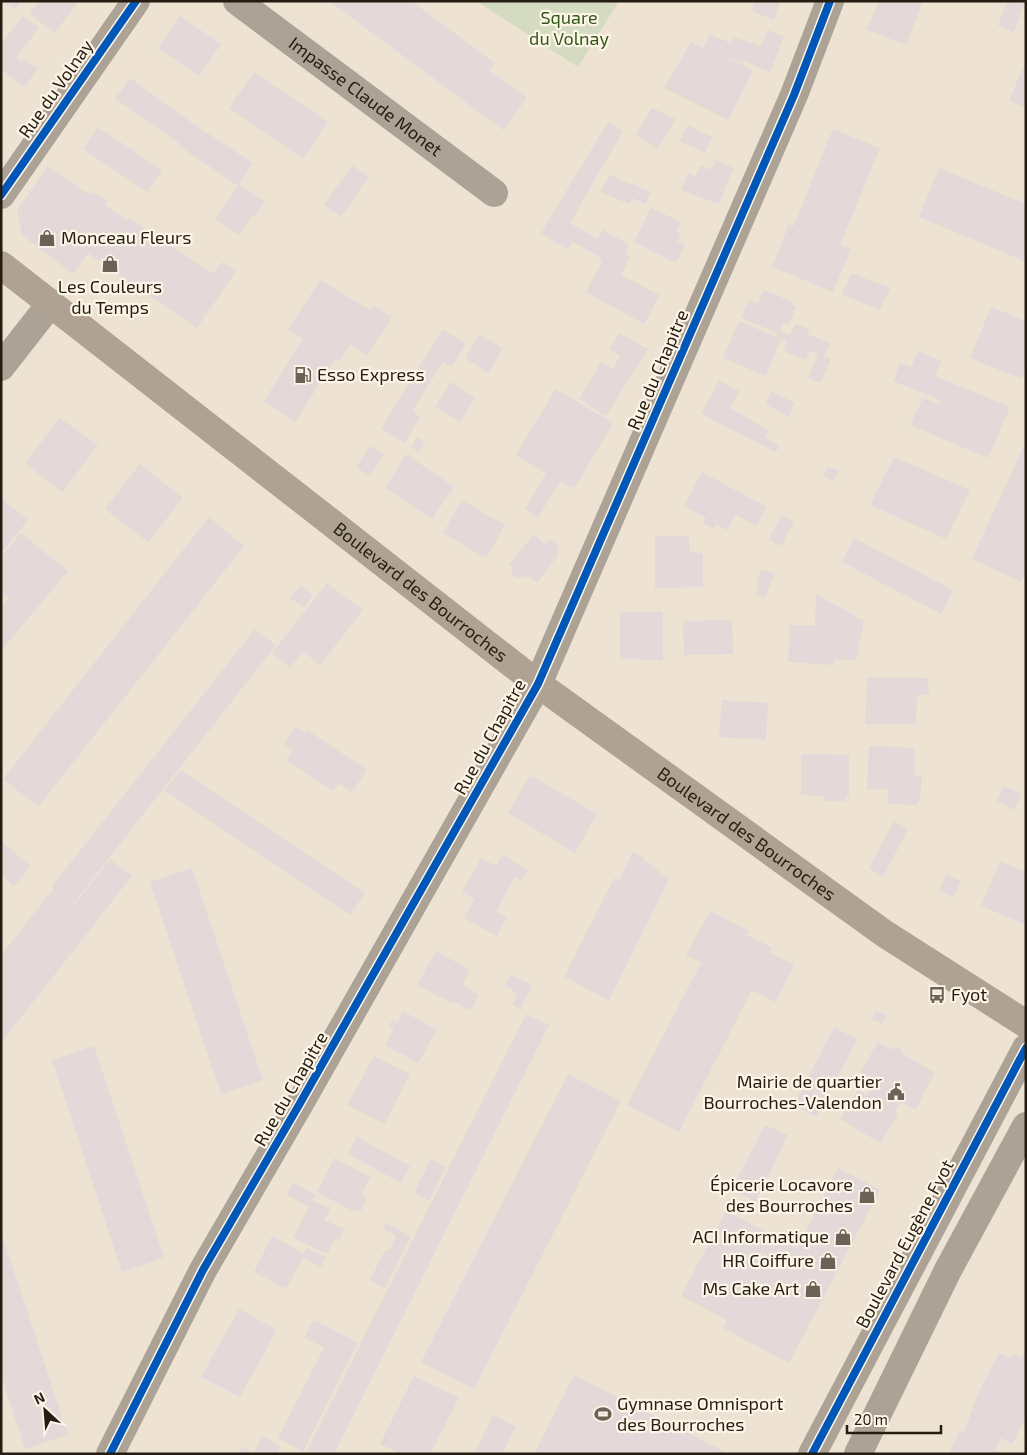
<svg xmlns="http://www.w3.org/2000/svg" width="1027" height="1455" font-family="'Exo 2',sans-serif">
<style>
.green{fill:#d4dbc0}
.building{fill:#e3d9d8}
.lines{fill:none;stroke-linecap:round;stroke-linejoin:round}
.minor{stroke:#ada296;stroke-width:28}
.major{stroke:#afa293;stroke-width:28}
.cycleway-casing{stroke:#fdf5e8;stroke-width:11}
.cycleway{stroke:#0057b8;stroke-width:8}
.labels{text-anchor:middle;stroke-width:4.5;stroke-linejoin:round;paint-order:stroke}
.park-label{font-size:18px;fill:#335818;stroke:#fdf5e8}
.street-label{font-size:18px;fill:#251d11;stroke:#fdf5e8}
.poi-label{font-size:18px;fill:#251d11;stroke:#fdf5e8;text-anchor:end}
</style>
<rect width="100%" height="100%" fill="#eee3d2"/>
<polygon class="green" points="476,1 619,1 578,67"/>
<g class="building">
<polygon points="4,1 21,1 15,10"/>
<polygon points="39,1 78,1 55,33 30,14"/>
<polygon points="329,1 411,1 495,63 489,70 527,98 503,130"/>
<polygon points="755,1 780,1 774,20 752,11"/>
<polygon points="879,1 923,1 906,45 867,30"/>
<polygon points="1007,1 1025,1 1014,32 998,26"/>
<polygon points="23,16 39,28 16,58 22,63 24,59 38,69 24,87 1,69 1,44"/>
<polygon points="180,16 221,44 199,76 158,48"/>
<polygon points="768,30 784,36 770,72 744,61 743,64 716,53 753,70 728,120 664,88 691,42 704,48 709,34 731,43 733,37 761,46"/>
<polygon points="1026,60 1026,108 1009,101"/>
<polygon points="254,72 328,122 303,159 229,108"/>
<polygon points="130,78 192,123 253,163 239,184 265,202 255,216 253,215 239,235 215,219 238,186 178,145 179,143 115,99"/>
<polygon points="652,108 676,119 657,149 636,134"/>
<polygon points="608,122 623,131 570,223 597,239 603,230 630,245 625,254 630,257 621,275 660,295 644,324 586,292 602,262 598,256 573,242 568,250 541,233"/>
<polygon points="688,125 712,137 705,153 680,141"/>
<polygon points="98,127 162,170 147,192 83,149"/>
<polygon points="833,129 880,148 840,245 851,249 833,292 772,267 789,224 794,226"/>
<polygon points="715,160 733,168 719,204 681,190 688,173 696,176 700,165 711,170"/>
<polygon points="352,165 369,177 341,217 324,205"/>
<polygon points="48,166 90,195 91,192 108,200 105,205 128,221 129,218 213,274 222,262 236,271 197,328 88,253 73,274 22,235 17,210"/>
<polygon points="939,168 1026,204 1026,262 919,217"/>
<polygon points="610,175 651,192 645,204 632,198 629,204 600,192"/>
<polygon points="651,208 681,222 676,231 681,234 677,241 685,245 676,263 634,242"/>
<polygon points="851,273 890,288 880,310 842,295"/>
<polygon points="320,280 370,310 373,305 392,317 367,356 350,345 339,361 335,360 295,422 264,401 303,339 288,330"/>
<polygon points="764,290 793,302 792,305 796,307 789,325 783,322 780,331 790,335 795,324 809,329 807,334 830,343 824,356 831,359 821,383 808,378 818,354 810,351 806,360 784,351 787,341 781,339 766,376 723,358 739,321 776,337 777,333 741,318 749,300 758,304"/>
<polygon points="991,307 1026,321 1026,369 1022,379 970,358"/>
<polygon points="443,329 466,344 452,367 443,362 412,411 420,417 404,443 381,428"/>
<polygon points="620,333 648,349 606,416 579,399 601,362 613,369 620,356 609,349"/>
<polygon points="480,334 503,349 488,373 465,358"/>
<polygon points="918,351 941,361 935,376 1010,407 988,458 910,425 923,398 938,403 940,400 893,381 900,362 911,367"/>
<polygon points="719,380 739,391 730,408 769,430 765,438 779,446 776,452 701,414"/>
<polygon points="451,382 475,398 460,422 435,407"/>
<polygon points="556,389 613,423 574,489 560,481 538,518 525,509 546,473 516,455"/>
<polygon points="771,391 795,403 789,417 765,404"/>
<polygon points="60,418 98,445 62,492 25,463"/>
<polygon points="417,437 425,442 419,452 411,447"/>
<polygon points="1026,441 1026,572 1021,582 972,559"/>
<polygon points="370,446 384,454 370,476 356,467"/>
<polygon points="406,454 454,487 432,519 386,488"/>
<polygon points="894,457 970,490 946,539 870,505"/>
<polygon points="140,464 183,498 148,542 105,509"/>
<polygon points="828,467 839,471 834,481 823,476"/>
<polygon points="702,472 767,507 756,526 736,515 727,530 716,524 714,529 703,523 706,518 684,506"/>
<polygon points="1,498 28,520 1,553"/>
<polygon points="462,500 505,525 486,558 443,533"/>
<polygon points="782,515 794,522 781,546 769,539"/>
<polygon points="209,517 244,546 38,807 3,779"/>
<polygon points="21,533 68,571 1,651 1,607 9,598 1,592 1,557"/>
<polygon points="534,534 545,544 548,540 552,540 557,545 559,549 556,552 559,554 537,583 529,576 527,579 524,576 517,578 511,574 513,567 509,565"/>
<polygon points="655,536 689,536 690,552 703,553 703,587 655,588"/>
<polygon points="854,538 953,590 941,614 842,562"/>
<polygon points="761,569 774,574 765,598 756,595 759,584 757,583"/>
<polygon points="327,583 363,610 320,665 303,651 290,668 272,653"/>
<polygon points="301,585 313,595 304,608 290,598"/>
<polygon points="816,594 864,621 856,660 835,659 834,665 788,662 790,625 815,626"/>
<polygon points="620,612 663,612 663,660 620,659"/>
<polygon points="732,620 733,654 684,655 683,621"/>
<polygon points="255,629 276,645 73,904 74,905 110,859 132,876 1,1043 1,955 54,888 52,886"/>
<polygon points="867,677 928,678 929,694 917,695 916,724 865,724"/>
<polygon points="722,700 768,703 766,740 719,737"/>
<polygon points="294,728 298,728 305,732 307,730 367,770 352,792 338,783 333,791 286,760 293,750 286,746 285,742"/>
<polygon points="869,746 915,748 914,776 922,776 920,799 916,805 888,804 888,789 867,789"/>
<polygon points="801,754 849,755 849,796 846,796 845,801 824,801 825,796 801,795"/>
<polygon points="181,770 365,893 350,915 164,790"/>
<polygon points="530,775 597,814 575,853 508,813"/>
<polygon points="1004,786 1021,794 1015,810 997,801"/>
<polygon points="894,821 908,829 883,877 869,868"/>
<polygon points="1,841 30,866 14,886 1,874"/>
<polygon points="633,852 644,858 644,860 669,879 609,1000 564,977 614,878 619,880"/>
<polygon points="502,854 528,870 522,880 515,877 496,911 507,917 497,936 464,918 474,899 462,892 481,858 496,866"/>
<polygon points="1000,861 1026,872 1026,925 981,906"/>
<polygon points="192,868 263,1080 221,1094 150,882"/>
<polygon points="946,874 961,881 953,897 939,891"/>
<polygon points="710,911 749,931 747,935 772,948 769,952 794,965 775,1002 752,990 679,1132 627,1105 701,963 686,955"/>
<polygon points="436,951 470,970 462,984 479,995 470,1011 453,1001 451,1003 417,985"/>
<polygon points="511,974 533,986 520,1009 512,1004 518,994 506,986"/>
<polygon points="877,1010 887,1016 882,1024 872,1019"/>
<polygon points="403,1011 437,1030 418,1063 385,1045 394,1029 389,1026 392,1020 397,1023"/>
<polygon points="526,1014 549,1025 334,1454 305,1454"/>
<polygon points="834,1027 857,1039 817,1117 794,1105"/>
<polygon points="878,1042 892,1050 895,1046 901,1050 901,1053 935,1073 915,1110 901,1102 895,1112 898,1114 880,1143 840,1119 858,1090 866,1095 875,1080 860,1072"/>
<polygon points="94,1046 164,1258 122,1272 52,1060"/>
<polygon points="374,1056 410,1074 385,1124 347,1105"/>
<polygon points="568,1074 621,1101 474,1389 421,1362"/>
<polygon points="765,1125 788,1135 755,1202 732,1189"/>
<polygon points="357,1137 410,1166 401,1183 348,1154"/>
<polygon points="334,1158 371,1177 361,1195 367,1199 360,1212 354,1209 353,1211 317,1192"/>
<polygon points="431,1159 446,1167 429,1201 414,1193"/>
<polygon points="838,1168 880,1190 789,1363 723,1328 727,1320 681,1296 726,1211 797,1248"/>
<polygon points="293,1183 316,1195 312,1200 330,1209 324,1220 344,1229 339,1241 335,1239 327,1254 293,1238 309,1207 287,1195"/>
<polygon points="386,1223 411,1236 385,1288 370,1280 385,1250 389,1251 396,1236 383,1229"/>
<polygon points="2,1235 68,1435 25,1449 1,1376"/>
<polygon points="272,1236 304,1253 307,1248 326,1257 321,1267 303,1258 286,1289 254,1272"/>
<polygon points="239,1309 277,1330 240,1397 201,1377"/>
<polygon points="314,1320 358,1343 303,1452 278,1438 324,1348 304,1337"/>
<polygon points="1026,1350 1026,1418 1012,1444 1001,1438 995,1450 1003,1454 949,1454 960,1430 964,1433 977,1396 999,1353 1011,1358 1015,1354 1022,1357"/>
<polygon points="574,1375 729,1454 534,1454"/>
<polygon points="414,1376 459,1398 430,1454 401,1454 380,1444"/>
<polygon points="493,1415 516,1427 502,1454 474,1454"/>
<polygon points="262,1436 280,1446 277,1454 238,1454 242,1447 254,1453"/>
</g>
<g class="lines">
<g class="minor">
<path id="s1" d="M237,1L494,193"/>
<polyline points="1,195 136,1"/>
<polyline points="1,367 51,303"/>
<polyline points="110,1454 203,1270 299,1105 538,684 794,95 830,1"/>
<polyline points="812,1454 1026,1048"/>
<polyline points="858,1454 948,1270 1026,1126"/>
</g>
<path class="major" id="s2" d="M1,265L538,684L885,934L1026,1024"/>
<g class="cycleway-casing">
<g id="cycleway">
<polyline points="1,195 136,1"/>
<polyline points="110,1454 203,1270 299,1105 538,684 794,95 830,1"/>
<polyline points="812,1454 1026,1048"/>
</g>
</g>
<use href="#cycleway" class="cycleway"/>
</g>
<defs>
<g id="shop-bare" transform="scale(1.35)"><path d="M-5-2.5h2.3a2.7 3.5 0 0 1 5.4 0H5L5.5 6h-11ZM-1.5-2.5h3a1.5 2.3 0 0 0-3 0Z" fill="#6b6255" stroke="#fdf5e8" stroke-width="2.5" paint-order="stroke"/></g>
<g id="fuel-bare" transform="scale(1.35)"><path d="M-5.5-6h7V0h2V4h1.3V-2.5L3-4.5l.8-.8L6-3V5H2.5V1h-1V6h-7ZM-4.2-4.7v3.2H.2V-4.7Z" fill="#6b6255" stroke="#fdf5e8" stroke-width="2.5" paint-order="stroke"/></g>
<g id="bus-bare" transform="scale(1.35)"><path d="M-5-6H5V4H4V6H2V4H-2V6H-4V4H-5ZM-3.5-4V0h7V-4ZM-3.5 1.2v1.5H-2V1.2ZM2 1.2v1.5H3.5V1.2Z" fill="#6b6255" stroke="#fdf5e8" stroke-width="2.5" paint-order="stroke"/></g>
<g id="civic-bare" transform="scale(1.35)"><path d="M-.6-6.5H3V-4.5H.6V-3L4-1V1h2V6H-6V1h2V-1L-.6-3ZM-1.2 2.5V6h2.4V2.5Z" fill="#6b6255" stroke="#fdf5e8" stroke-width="2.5" paint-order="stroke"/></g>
<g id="stadium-bare" transform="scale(1.35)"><path d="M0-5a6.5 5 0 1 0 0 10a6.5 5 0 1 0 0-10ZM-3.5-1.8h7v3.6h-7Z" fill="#6b6255" stroke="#fdf5e8" stroke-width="2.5" paint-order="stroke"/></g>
</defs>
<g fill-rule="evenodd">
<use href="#shop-bare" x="47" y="238"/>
<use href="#shop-bare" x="110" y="264"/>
<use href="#fuel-bare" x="303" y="375"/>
<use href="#bus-bare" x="937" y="995"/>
<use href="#civic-bare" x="896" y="1092"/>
<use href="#shop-bare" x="867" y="1195"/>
<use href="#shop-bare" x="843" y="1237"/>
<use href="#shop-bare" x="828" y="1261"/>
<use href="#shop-bare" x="813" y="1289"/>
<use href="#stadium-bare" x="603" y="1414"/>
</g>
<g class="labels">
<g class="park-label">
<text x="569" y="24">Square<tspan x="569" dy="21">du Volnay</tspan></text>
</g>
<g class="street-label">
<text transform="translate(56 89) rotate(-55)" y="6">Rue du Volnay</text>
<text dy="6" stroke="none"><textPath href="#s1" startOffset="160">Impasse Claude Monet</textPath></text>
<text transform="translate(658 370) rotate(-67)" y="6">Rue du Chapitre</text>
<text dy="6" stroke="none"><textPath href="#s2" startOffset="532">Boulevard des Bourroches</textPath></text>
<text transform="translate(490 737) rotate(-61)" y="6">Rue du Chapitre</text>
<text dy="6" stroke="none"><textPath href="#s2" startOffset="938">Boulevard des Bourroches</textPath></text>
<text transform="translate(291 1089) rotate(-60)" y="6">Rue du Chapitre</text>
<text transform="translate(905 1244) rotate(-62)" y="6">Boulevard Eugène Fyot</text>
</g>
<g class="poi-label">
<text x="61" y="244" text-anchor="start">Monceau Fleurs</text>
<text x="110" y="293" text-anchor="middle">Les Couleurs<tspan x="110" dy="21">du Temps</tspan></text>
<text x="317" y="381" text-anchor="start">Esso Express</text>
<text x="951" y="1001" text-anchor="start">Fyot</text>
<text x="882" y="1088">Mairie de quartier<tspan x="882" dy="21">Bourroches-Valendon</tspan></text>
<text x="853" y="1191">Épicerie Locavore<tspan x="853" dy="21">des Bourroches</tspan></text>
<text x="829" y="1243">ACI Informatique</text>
<text x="814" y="1267">HR Coiffure</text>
<text x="799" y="1295">Ms Cake Art</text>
<text x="617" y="1410" text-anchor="start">Gymnase Omnisport<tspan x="617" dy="21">des Bourroches</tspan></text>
</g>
</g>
<rect width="1027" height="1455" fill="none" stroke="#251d11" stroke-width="5"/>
<g transform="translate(45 1410) rotate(334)" stroke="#fdf5e8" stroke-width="4" paint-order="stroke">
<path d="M0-4L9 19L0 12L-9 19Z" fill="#251d11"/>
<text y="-8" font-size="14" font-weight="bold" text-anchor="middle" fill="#251d11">N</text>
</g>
<path d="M847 1425v8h94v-8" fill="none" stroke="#251d11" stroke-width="2.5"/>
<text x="854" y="1425" font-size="15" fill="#251d11" stroke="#fdf5e8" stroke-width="4" paint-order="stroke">20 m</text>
</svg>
